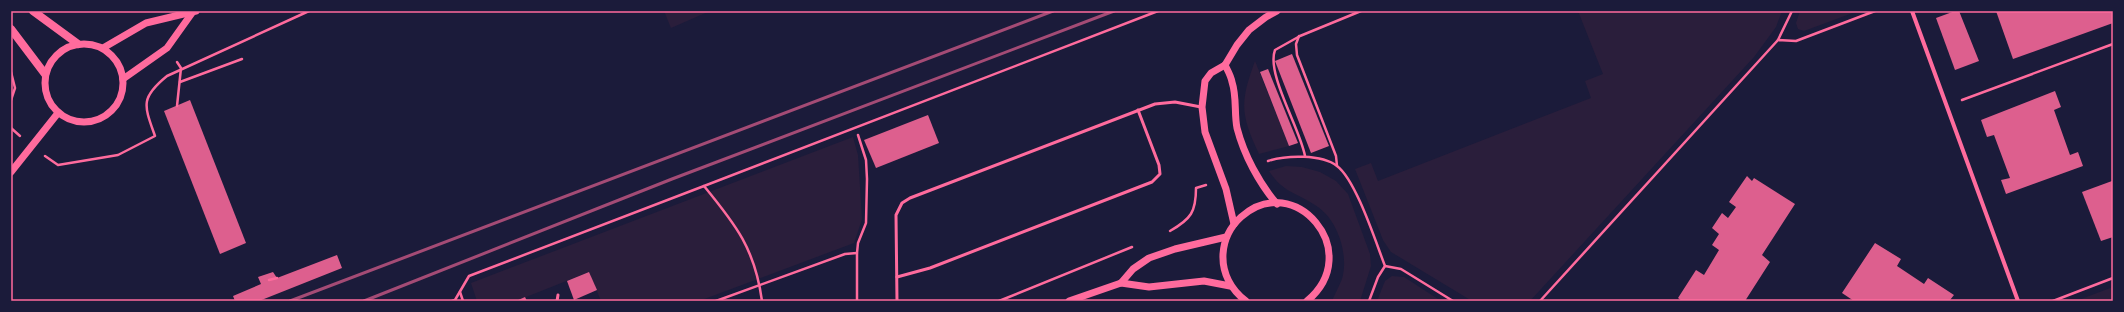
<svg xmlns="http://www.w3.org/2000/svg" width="2124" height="312" font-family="'Nunito Sans',sans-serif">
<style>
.green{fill:#2a1e3b}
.building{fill:#dd5f8e}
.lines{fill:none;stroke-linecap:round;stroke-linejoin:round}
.path{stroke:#ff6b9d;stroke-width:2.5}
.service{stroke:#ff6b9d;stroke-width:3}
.minor{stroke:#ff6b9d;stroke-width:4}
.tertiary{stroke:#ff6b9d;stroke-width:7}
.secondary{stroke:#ff6b9d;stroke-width:8}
.rail{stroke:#a44b75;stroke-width:3}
.neatline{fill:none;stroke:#ff6b9d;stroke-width:1.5}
</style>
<rect width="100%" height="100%" fill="#1b1b3a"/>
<g class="green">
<polygon points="664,11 710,11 671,28"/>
<polygon points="1578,11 1782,11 1776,27 1754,57 1530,301 1472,301 1391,252 1383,240 1355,169 1371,163 1378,181 1591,98 1585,81 1603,74"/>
<polygon points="1800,11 1858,11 1804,31 1798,29 1796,23"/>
<path d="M1255,61L1289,146L1259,154C1240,114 1240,102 1255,61Z"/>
<polygon points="853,137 858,155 862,219 854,243 699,301 601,301 589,272 516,301 477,301 471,283"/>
<path d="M1286,166L1302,167L1320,172L1336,181L1348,194L1370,254L1371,266L1360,301H1332C1335,294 1339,286 1342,279C1349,255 1338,221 1318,207C1297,192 1284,194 1269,171Z"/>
<polygon points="1392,276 1404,277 1441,301 1377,301 1385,281"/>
<polygon points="2113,287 2113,301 2076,301"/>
</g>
<g class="building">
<polygon points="1955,11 1959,11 1979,61 1955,70 1936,18"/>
<polygon points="1996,11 2113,11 2113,23 2013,59"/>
<polygon points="1292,54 1329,146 1311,153 1275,61"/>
<polygon points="1268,69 1298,143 1289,146 1260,72"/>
<polygon points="2055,91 2061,107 2054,110 2070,155 2078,152 2083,166 2006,194 2001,180 2010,178 1994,135 1987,137 1981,120"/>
<polygon points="190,100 246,243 220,254 164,111"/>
<polygon points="928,115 939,143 876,168 864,140"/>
<polygon points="1747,176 1752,181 1754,178 1795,204 1762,255 1770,262 1745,301 1682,301 1678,298 1696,270 1704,275 1719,250 1712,245 1719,234 1712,228 1722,213 1728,218 1736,207 1729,202"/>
<polygon points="2112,181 2113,237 2101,241 2082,192"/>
<polygon points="1875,243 1901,259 1897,266 1924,284 1928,278 1954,295 1950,300 1952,301 1854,301 1842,293"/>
<polygon points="337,255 342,268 259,301 235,301 233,296 261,284 258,277 273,272 277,278"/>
<polygon points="589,272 597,290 574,300 567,281"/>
<polygon points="525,297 527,301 516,301"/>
</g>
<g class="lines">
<g class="path">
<polyline points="1299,36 1296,44 1297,55 1336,156 1337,166"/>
<polyline points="1778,40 1792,11"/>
<polyline points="11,72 15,88 11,100"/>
<polyline points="180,82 242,59"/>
<polyline points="1962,100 2113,44"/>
<polyline points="177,106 181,68 177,62"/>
<polyline points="11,128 20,136"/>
<path d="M45,156L58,165L118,155L155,136C144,105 140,98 167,76L309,11"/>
<path d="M1305,156C1300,128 1266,74 1275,50L1300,36L1361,11"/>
<path d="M1268,161C1286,155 1322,154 1337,166C1356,180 1376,243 1385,266L1378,277L1369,301"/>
<polyline points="704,186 1158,11"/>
<path d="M1170,231C1191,219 1196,212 1196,188L1206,185"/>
<polyline points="1385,266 1401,269 1453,301"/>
<polyline points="269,280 277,278"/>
<polyline points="460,292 463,301"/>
<path d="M452,301L455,300L469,276L704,186C736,225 755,249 762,301"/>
<polyline points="716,301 845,254 857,253"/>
<polyline points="857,301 857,253 858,243 866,223 867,179 866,160 858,135"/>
<polyline points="999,301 1132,247"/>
<polyline points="1540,301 1778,40 1796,41 1875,11"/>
<polyline points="2053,301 2113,278"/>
</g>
<g class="service">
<polyline points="897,277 930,268 1152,182 1160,174 1159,165 1138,110"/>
<polyline points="557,301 558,295"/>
<polyline points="897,301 896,215 902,203 910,198 1155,104 1175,102 1201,107"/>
</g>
<polyline class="minor" points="1912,11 2018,301"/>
<g class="tertiary">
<circle cx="84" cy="83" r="39"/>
<polyline points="103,48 146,23 196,11"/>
<path d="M1225,65C1228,71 1231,76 1232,82C1237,97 1234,113 1237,128C1244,155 1259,183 1277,204"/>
<polyline points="123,79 167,48 192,13"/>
<polyline points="11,172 58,113"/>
<polyline points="1234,224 1226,189 1205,132 1202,107 1205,81 1211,73 1225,65 1237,45 1249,30 1266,17 1277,11"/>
<polyline points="1121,283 1149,287 1204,281 1230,286"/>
<polyline points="1069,301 1121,283 1133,269 1149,258 1175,249 1226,237"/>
<path d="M1246,301C1231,290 1222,273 1223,254C1224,239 1230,227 1241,217C1294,169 1366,252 1307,301"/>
</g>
<g class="secondary">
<polyline points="33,11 78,44"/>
<polyline points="11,29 45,74"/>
</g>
<g class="rail">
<polyline points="290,301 1053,11"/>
<polyline points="364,301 672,179 1114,11"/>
</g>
</g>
<rect width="2124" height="312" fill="none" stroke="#1b1b3a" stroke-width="24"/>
<rect x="12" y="12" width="2100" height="288" class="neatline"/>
</svg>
